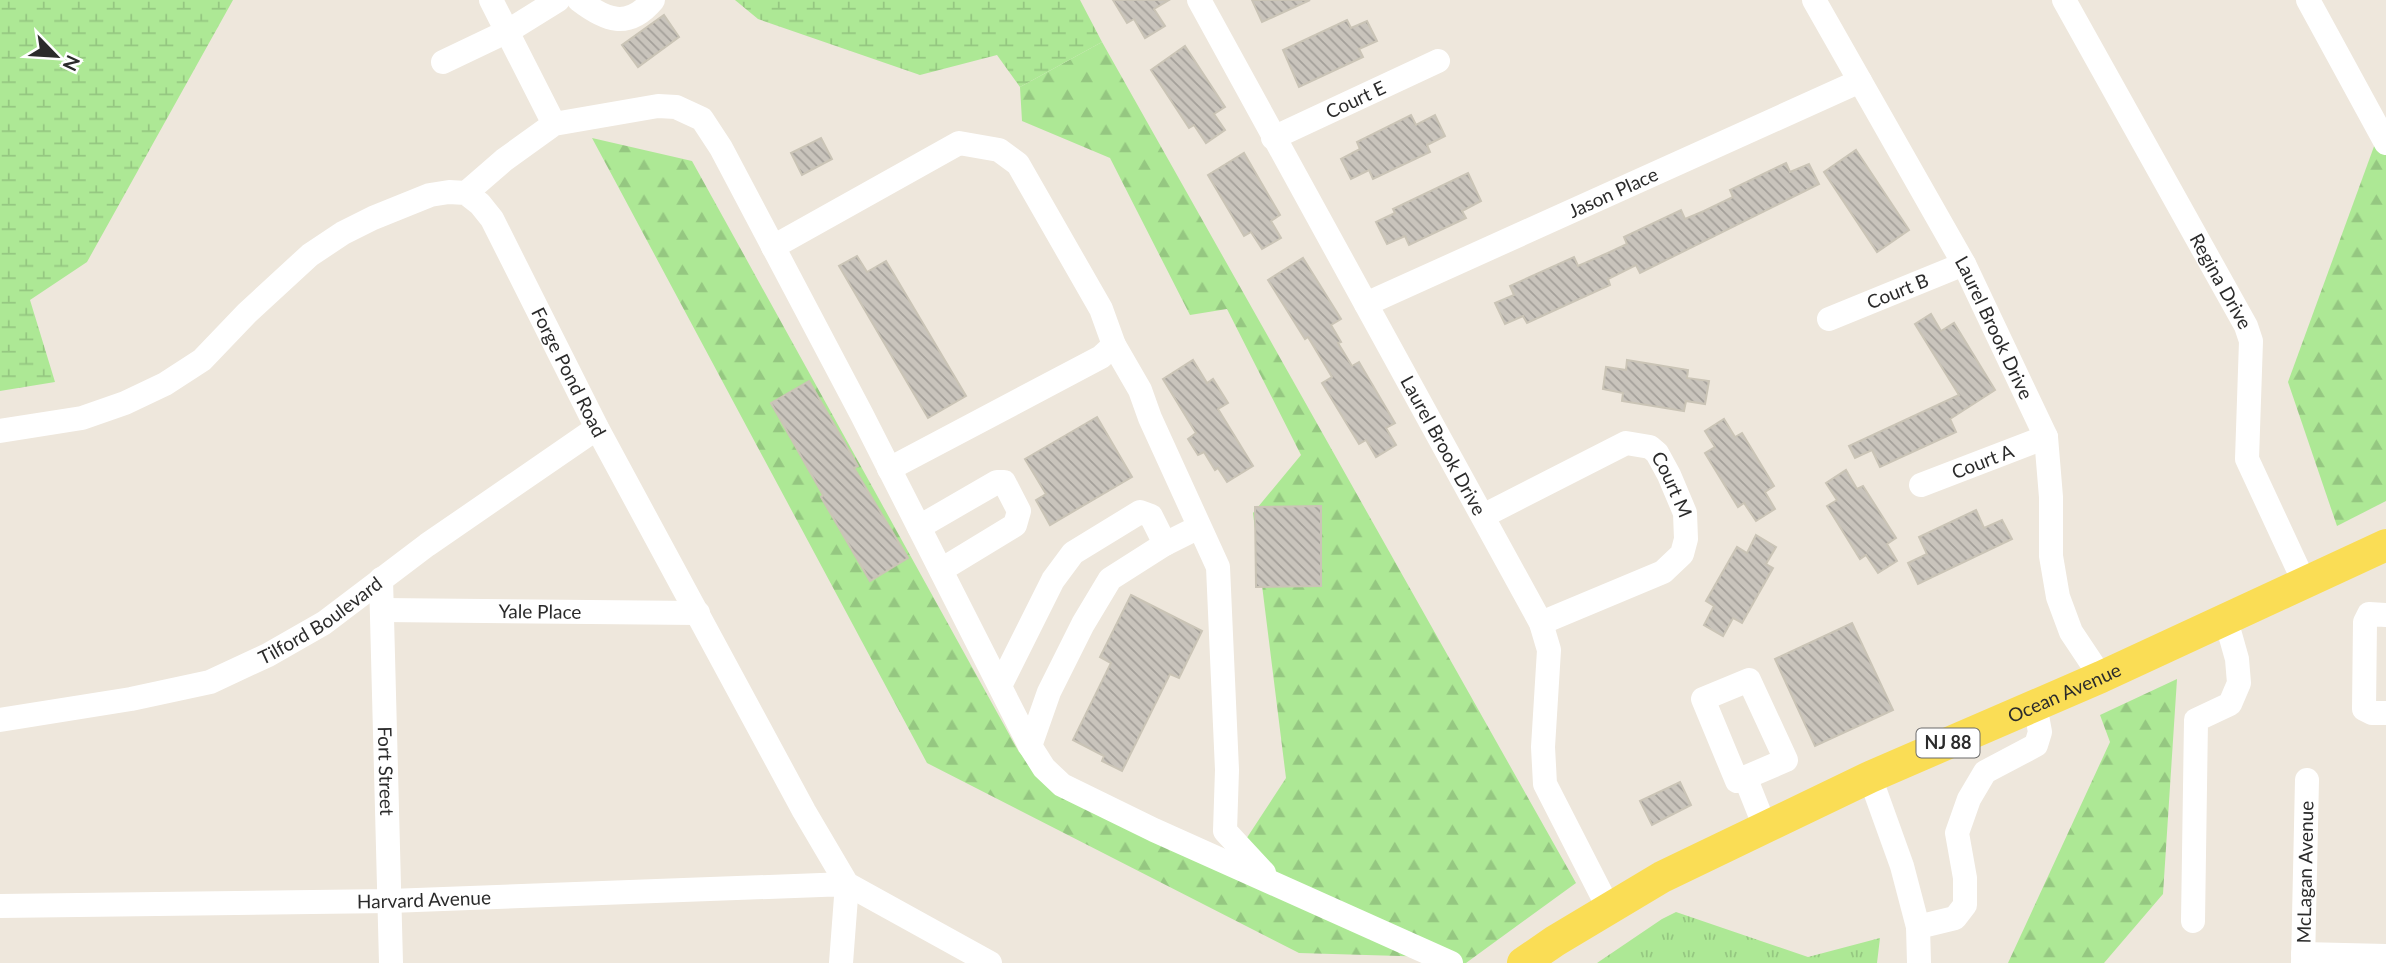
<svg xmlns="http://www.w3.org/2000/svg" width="2386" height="963" font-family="Lato,sans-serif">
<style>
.grass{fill:url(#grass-tufts)}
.forest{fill:url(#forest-firs)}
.wetland{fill:url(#wetland-marsh)}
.building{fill:url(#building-back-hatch);stroke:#cac4b6;stroke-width:2}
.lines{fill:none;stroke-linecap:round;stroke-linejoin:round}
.minor{stroke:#fff;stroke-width:24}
.major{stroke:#fadd55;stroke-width:32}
.labels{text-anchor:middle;stroke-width:7;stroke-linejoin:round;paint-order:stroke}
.shield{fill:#fff;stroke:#6b6b6b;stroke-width:2}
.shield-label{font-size:18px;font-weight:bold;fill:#2b2b2b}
.street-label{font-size:19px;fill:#2b2b2b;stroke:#fff}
</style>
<defs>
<pattern id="grass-tufts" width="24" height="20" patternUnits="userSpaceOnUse" patternTransform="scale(1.75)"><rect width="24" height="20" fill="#ade895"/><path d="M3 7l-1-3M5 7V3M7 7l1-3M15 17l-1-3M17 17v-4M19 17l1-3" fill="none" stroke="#95c781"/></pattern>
<pattern id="forest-firs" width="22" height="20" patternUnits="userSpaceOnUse" patternTransform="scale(1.75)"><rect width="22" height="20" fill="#ade895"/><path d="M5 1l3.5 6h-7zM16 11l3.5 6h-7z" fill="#95c781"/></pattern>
<pattern id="wetland-marsh" width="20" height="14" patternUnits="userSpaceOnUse" patternTransform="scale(1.75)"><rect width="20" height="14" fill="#ade895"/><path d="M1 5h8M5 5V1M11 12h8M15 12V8" fill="none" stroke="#95c781"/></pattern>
<pattern id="building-back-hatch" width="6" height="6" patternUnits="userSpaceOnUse" patternTransform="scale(1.75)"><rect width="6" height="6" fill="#c9c4bc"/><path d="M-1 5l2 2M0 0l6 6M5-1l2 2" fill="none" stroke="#a39f99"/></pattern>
</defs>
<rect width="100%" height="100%" fill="#eee7dc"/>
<polygon class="grass" points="1676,912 1808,957 1880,938 1877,963 1597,963 1662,919"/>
<g class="forest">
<polygon points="1102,42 1576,883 1466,963 1444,963 1433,957 1299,953 927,763 592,138 692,161 1019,752 1233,859 1286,778 1253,513 1301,455 1227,309 1190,315 1110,158 1022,121 1020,87"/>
<polygon points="2380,130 2386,142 2386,501 2337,526 2288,382"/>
<polygon points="2177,679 2163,894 2104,963 2008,963 2110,742 2100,715"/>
</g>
<g class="wetland">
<polygon points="0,0 233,0 87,262 30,300 55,382 0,391"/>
<polygon points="735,0 1080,0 1102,42 1020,87 997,55 920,75 758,19"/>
</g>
<g class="building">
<polygon points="1113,0 1169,0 1154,9 1165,26 1145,38 1134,19 1127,23"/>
<polygon points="1252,0 1310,0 1262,22"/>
<polygon points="664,15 679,37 638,67 622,45"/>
<polygon points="1347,20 1351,28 1367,21 1377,41 1359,49 1363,57 1299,87 1283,50"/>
<polygon points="1185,46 1225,107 1214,114 1225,130 1206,143 1194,125 1189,128 1151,70"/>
<polygon points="1411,115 1416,125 1435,115 1445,136 1427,145 1430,152 1373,179 1369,170 1351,179 1341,159 1360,149 1357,142"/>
<polygon points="821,138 832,159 802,175 791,153"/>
<polygon points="1856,150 1909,230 1877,252 1824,172"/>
<polygon points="1244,153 1280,215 1271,221 1281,238 1262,249 1251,232 1244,236 1208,175"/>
<polygon points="1786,163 1790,172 1809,164 1819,184 1640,273 1636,265 1608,279 1610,285 1527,323 1523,316 1505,324 1495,303 1514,295 1510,286 1574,257 1578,266 1610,252 1627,244 1624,237 1681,210 1685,219 1704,211 1733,197 1730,190"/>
<polygon points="1468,173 1481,201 1462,211 1466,218 1409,245 1405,236 1387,244 1376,222 1395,213 1393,209"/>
<polygon points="857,256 867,272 886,261 966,396 928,418 839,266"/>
<polygon points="1303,258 1341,319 1331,325 1341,342 1338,343 1352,366 1359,362 1395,423 1386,428 1396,445 1376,457 1366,440 1359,444 1322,383 1332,377 1308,337 1305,339 1268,280"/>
<polygon points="1931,314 1941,331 1954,323 1995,390 1950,419 1956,432 1880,467 1872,450 1855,458 1849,446 1959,395 1915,324"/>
<polygon points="1193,360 1207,383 1213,379 1228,403 1218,409 1253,466 1227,482 1218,468 1215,470 1204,452 1198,455 1188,439 1196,433 1163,379"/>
<polygon points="1627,360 1688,370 1687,378 1709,381 1705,404 1686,401 1684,411 1622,401 1623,393 1603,389 1606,367 1626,370"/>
<polygon points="809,381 858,466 854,468 908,558 870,581 821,497 823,495 771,403"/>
<polygon points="1097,417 1132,477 1050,525 1036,500 1046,494 1025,459"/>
<polygon points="1724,419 1735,437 1742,433 1774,486 1765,492 1775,509 1756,521 1744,503 1738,507 1705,453 1715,447 1705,431"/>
<polygon points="1846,470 1857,489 1863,486 1896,538 1887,544 1897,561 1878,573 1866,555 1860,559 1827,506 1837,500 1826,483"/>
<polygon points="1321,506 1321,586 1256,587 1255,507"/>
<polygon points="1976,510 1984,528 2002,520 2012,539 1918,584 1908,563 1927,554 1919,537"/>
<polygon points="1756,535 1776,547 1766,564 1773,568 1742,623 1733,618 1723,636 1704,625 1714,606 1706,601 1737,547 1747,553"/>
<polygon points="1131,595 1202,631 1179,678 1170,674 1122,771 1102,761 1104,756 1073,740 1111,663 1100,657"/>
<polygon points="1852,623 1893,710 1815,746 1775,659"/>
<polygon points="1680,782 1691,805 1652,825 1640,801"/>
</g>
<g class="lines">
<g class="minor">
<polyline points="491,0 554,124"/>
<path d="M579,0C605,20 628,30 653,0"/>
<path id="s1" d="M1199,0L1541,623L1549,650L1543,747L1545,784L1609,909"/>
<path id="s2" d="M1814,0L1964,264L2046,437L2051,497V556L2058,597L2071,632L2101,677"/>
<path id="s3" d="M2064,0L2246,326L2251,341L2247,459L2305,584"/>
<polyline points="2308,0 2386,143"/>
<polyline points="443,62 508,31 558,0"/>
<path id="s4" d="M1273,138L1438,61"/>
<polyline points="466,193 504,160 554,124 658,106 676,107 702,119 721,148 862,415 1030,746 1044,768 1062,785 1154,830 1451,963"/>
<polyline points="773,247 959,143 999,150 1018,164 1101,309 1114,345 1101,357 889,469"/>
<path id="s5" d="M1366,304L1860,81"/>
<path id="s6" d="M1829,319L1964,264"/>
<polyline points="1114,345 1140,390 1150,418 1218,567 1227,770 1225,831 1264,873"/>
<path id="s7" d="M0,431L82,418L125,403L165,384L202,360L247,313L310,255L343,233L373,218L430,195L449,192L466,193L480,204L492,219L597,428L804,811L847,884L990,963"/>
<path id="s8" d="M1921,485L2046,437"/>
<path id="s9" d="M1483,516L1626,443L1650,447L1657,453L1669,475L1685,513L1686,539L1682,554L1663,572L1541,623"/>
<polyline points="919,527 997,482 1004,482 1019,511 1015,525 941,570"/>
<path id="s10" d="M381,579L391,963"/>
<path id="s11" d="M382,610L698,613"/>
<polyline points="2386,615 2369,614 2365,622 2364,709 2372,713 2386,713"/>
<polygon points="1749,680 1786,760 1737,781 1703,699"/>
<polyline points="1000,686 1053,580 1073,553 1140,512 1151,516 1165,544"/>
<path id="s12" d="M0,720L131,699L210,682L268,655L324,623L427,545L597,428"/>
<polyline points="1030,746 1049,692 1083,624 1110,579 1165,544 1199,527"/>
<polyline points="1745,777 1765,827"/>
<polyline points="1870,777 1902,866 1918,927 1919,963"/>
<path id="s13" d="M0,906L390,901L847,884L841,963"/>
<polyline points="2193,921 2196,720 2230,704 2239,683 2237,659 2226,620"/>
<polyline points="1918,927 1955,918 1965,905 1965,878 1957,833 1969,799 1985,772 2036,745 2040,732 2035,705"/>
<polyline points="2303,954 2386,956"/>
<path id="s14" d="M2303,963L2307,780"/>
</g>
<path class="major" id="s15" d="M1523,963L1555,941L1662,877L1870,777L2101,677L2386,545"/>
</g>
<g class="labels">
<rect class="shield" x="1916.5" y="728.5" width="63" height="29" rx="5"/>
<g class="shield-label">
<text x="1948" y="749">NJ 88</text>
</g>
<g class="street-label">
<text dy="7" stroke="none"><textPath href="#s4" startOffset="91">Court E</textPath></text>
<text dy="7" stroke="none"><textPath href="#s5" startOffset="271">Jason Place</textPath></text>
<text dy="7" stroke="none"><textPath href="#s3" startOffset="322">Regina Drive</textPath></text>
<text dy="7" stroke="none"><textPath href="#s6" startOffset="74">Court B</textPath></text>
<text dy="7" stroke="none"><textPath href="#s2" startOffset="374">Laurel Brook Drive</textPath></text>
<text dy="7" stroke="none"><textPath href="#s7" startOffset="747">Forge Pond Road</textPath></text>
<text dy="7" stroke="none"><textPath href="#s1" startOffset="508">Laurel Brook Drive</textPath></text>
<text dy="7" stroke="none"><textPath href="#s8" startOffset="66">Court A</textPath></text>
<text dy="7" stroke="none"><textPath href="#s9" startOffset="229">Court M</textPath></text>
<text dy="7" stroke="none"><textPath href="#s11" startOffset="158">Yale Place</textPath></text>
<text dy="7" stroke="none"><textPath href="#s12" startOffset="340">Tilford Boulevard</textPath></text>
<text dy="7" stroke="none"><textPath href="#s15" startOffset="606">Ocean Avenue</textPath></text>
<text dy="7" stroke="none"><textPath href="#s10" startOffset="192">Fort Street</textPath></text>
<text dy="7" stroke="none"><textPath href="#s14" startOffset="91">McLagan Avenue</textPath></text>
<text dy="7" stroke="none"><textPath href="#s13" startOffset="424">Harvard Avenue</textPath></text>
</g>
</g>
<g transform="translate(56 56) rotate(115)" stroke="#ffffff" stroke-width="5" paint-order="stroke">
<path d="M0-5L12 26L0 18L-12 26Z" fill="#2b2b2b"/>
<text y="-10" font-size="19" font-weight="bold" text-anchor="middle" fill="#2b2b2b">N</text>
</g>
</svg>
